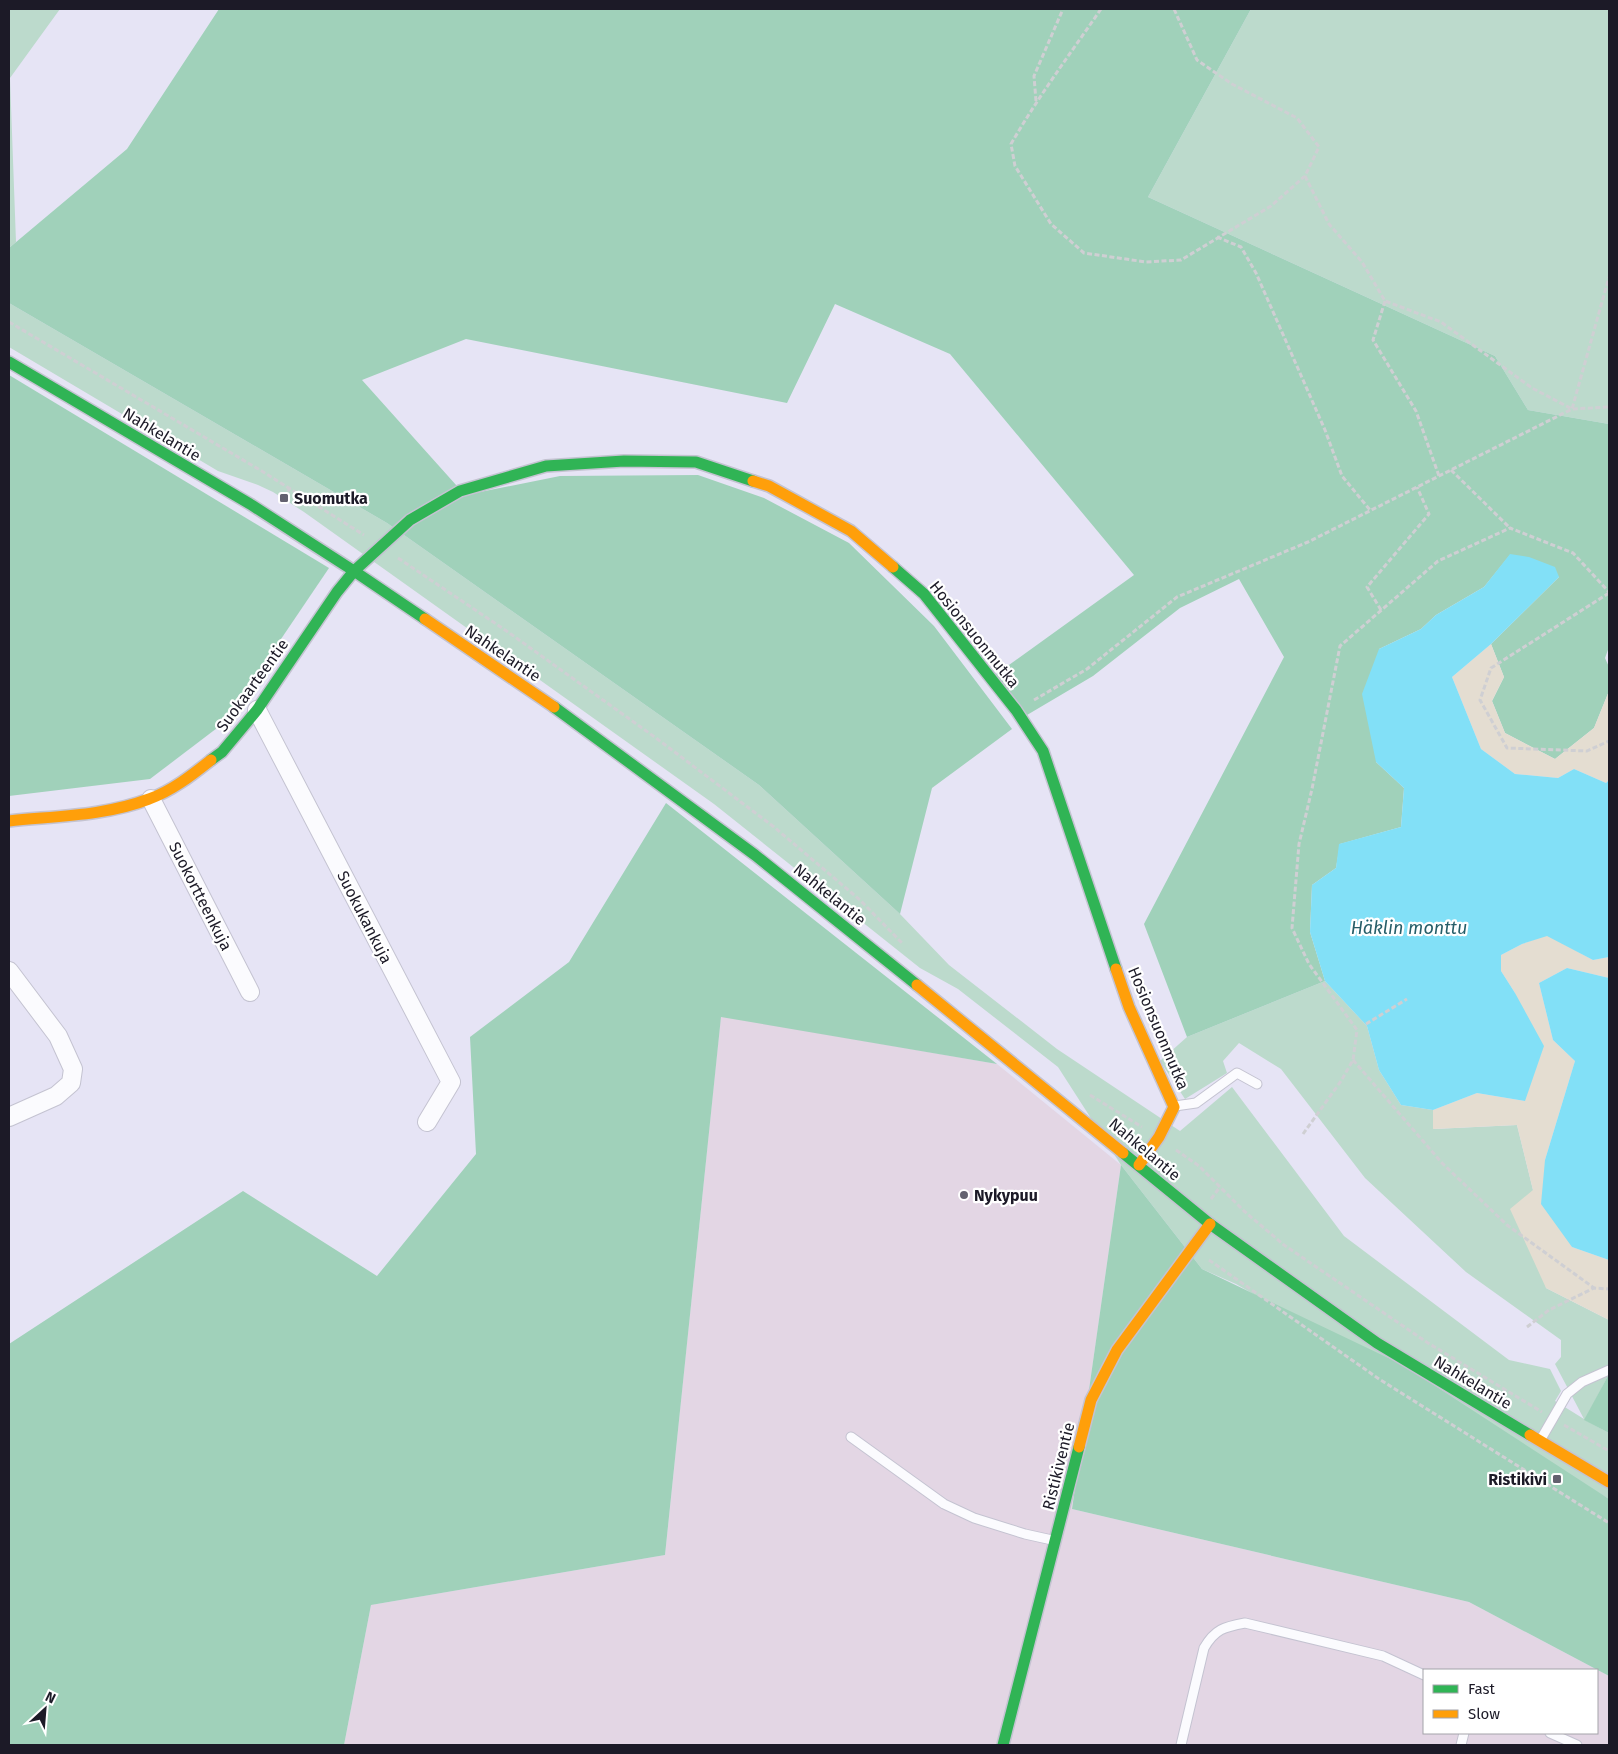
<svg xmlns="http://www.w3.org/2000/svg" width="1618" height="1754" font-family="'Fira Sans',sans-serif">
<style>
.industrial{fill:#e3d6e4;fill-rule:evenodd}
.green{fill:#bcdacc}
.forest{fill:#a0d1ba}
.sand{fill:#e4ddd1}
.water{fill:#82e0f7}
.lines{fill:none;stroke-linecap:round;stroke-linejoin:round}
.lane-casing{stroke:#c4c3d1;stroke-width:11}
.street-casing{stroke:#c4c3d1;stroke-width:20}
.fast-casing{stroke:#c4c3d1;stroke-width:14}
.slow-casing{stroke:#c4c3d1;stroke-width:14}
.path{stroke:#cfcfd3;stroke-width:3;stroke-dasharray:5 2.5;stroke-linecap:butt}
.lane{stroke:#fbfbfe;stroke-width:9}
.street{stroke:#fbfbfe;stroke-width:18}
.fast{stroke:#30b455;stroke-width:11}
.slow{stroke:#ff9f0a;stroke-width:11}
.poi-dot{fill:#63616f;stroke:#fff;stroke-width:2}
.labels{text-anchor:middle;stroke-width:4.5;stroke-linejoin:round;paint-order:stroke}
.street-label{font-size:16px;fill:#1c1a27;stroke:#fff}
.poi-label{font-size:16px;font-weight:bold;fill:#1c1a27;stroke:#fff;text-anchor:start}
.water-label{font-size:18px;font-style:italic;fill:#265e69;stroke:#fff}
</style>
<rect width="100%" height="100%" fill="#e6e4f5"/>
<path class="industrial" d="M721,1016L997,1064L1121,1165L1072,1509L1469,1602L1609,1676V1745H344L371,1605L665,1555ZM1424,1670H1597V1733H1424Z"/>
<g class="green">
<polygon points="9,9 60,9 10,78 16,242 9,248"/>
<polygon points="1251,9 1609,9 1609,424 1528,410 1495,356 1148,197"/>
<polygon points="9,303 387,523 759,785 900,914 949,965 1057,1049 1180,1131 1232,1087 1344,1236 1509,1360 1550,1369 1561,1391 1555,1401 1584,1419 1555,1364 1561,1357 1561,1340 1466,1272 1365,1178 1281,1069 1239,1043 1223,1061 1227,1073 1185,1099 1160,1061 1187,1037 1325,981 1367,1026 1379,1070 1401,1105 1433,1110 1434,1129 1517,1125 1533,1190 1546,1288 1609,1320 1609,1374 1585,1420 1609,1433 1609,1499 1236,1284 1202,1269 1121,1165 1058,1067 958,989 920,968 714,804 304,512 273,492 258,485 218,471 9,347"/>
</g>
<g class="forest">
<polygon points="219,9 1251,9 1148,197 1495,356 1528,410 1609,424 1609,647 1605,658 1609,667 1609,691 1594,728 1555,759 1505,733 1492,701 1504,677 1491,644 1559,577 1510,555 1484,587 1436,615 1421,629 1379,649 1376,762 1404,788 1401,827 1340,844 1336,868 1312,885 1310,932 1325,981 1187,1037 1144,924 1284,657 1239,579 1180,608 1093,676 1027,715 995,675 1134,575 950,354 835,304 787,403 466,339 362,380 465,495 560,476 698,475 764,498 849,543 934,626 1012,729 932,788 900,914 759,785 387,523 9,303 9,248 127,149"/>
<polygon points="9,375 329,568 225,722 150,779 9,796"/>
<polygon points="666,803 997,1064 721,1017 665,1555 371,1605 344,1745 9,1745 9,1344 243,1191 377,1276 476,1154 470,1037 569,962"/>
<polygon points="1121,1165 1202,1269 1403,1365 1609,1499 1609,1676 1469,1602 1072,1509"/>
<polygon points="1609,1374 1609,1433 1584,1420"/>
</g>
<g class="sand">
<polygon points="1491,644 1504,677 1492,701 1505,733 1555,759 1594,728 1609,691 1609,780 1606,783 1574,769 1558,778 1515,774 1481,749 1452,677"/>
<polygon points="1547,935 1593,960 1609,957 1609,978 1567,968 1539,983 1553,1040 1575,1061 1545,1160 1572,1247 1609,1260 1609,1320 1546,1288 1510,1209 1533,1190 1517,1125 1433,1129 1433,1110 1477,1093 1525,1101 1515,993 1501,971 1501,955 1522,944"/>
</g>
<g class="water">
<polygon points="1510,554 1529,557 1555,567 1559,577 1491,644 1452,677 1481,749 1515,774 1558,778 1574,769 1606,783 1609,780 1609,957 1593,960 1547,936 1522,944 1501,955 1501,971 1515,993 1544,1046 1525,1101 1477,1093 1433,1110 1401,1105 1379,1070 1367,1026 1325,981 1310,932 1312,885 1336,868 1339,844 1401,827 1404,788 1376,762 1362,694 1379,649 1421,629 1436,615 1484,587"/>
<polygon points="1567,968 1609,978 1609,1260 1572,1247 1541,1204 1545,1160 1575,1061 1553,1040 1539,983"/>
</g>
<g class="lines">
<g class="lane-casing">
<g id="lane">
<polyline points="1175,1106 1196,1103 1237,1073 1257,1084"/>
<polyline points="851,1437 944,1504 974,1518 1025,1534 1052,1540"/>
<polyline points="1541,1439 1567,1394 1582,1382 1609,1370"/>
<polyline points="1550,1733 1577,1745"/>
<path d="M1181,1745L1204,1648C1215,1629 1224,1627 1245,1623L1383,1656L1424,1675"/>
<polyline points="1461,1745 1464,1733"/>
</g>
</g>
<g class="street-casing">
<g id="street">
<polyline points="257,710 451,1082 427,1122"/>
<polyline points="151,799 250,992"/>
<polyline points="9,971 58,1036 73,1069 71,1083 56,1096 9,1117"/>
</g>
</g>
<g class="fast-casing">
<g id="fast">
<polyline points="9,362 250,504 354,571 425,619"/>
<polyline points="893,567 924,594 1016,710 1043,751 1116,969"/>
<polyline points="554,707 755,855 917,985"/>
<polyline points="211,760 222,752 257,710 337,592 354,571 410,520 460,491 546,466 624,461 696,462 753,481"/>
<polyline points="1123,1153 1210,1224 1377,1343 1530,1435"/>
<polyline points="1003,1745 1079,1447"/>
</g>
</g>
<g class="slow-casing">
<g id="slow">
<polyline points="753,481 769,486 851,531 893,567"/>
<polyline points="425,619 554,707"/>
<path d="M9,821C56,816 105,816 149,799C172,791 192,775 211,760"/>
<polyline points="1116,969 1129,1007 1174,1107 1159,1137 1139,1165"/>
<polyline points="917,985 1123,1153"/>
<polyline points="1530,1435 1609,1482"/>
<polyline points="1079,1447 1091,1400 1117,1350 1210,1224"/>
</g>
</g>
<g class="path">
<path d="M1101,9C1070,54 1038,97 1011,144L1015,166L1051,224L1084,253L1146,262L1181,260L1271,206L1305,176L1319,147L1297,118L1232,84L1197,60L1174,9"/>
<polyline points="1036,101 1034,76 1063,9"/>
<polyline points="1305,176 1329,224 1362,262 1385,301 1441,322 1532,388 1572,409 1609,407"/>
<polyline points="1217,237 1241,247 1256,273 1325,430 1342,476 1370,510"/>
<polyline points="1385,301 1373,340 1416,411 1439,476"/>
<polyline points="9,322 260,470 364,535"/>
<polyline points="1451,470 1510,528"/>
<polyline points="284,498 290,488"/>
<polyline points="398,558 508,632 656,738 774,827 860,900 903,944"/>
<polyline points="1609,593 1491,668 1480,700 1507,748 1587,751 1609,741"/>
<polyline points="1381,610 1367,587 1429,514 1417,487"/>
<polyline points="1034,700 1087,669 1177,597 1308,542 1572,409 1609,277"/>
<polyline points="1366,1024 1407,999"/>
<polyline points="1353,1060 1442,1163 1507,1225 1594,1288"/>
<polyline points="1090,1095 1142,1127"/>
<polyline points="1303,1134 1341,1081 1353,1060 1357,1030 1309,964 1292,928 1299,844 1312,789 1340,646 1438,561 1510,528 1573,553 1609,592"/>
<polyline points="1176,1150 1199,1166 1244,1211 1284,1245 1428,1343 1542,1412"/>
<polyline points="1211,1199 1220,1187"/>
<polyline points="1209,1260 1379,1379 1609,1523"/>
<polyline points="1527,1327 1549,1310 1594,1288 1609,1289"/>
<polyline points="1564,1425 1609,1451"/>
<polyline points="1540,1480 1547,1470"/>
</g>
<use href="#lane" class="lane"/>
<use href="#street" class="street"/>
<use href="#fast" class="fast"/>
<use href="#slow" class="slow"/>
</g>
<g class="poi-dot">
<rect x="279" y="493" width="10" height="10" rx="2.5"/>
<circle cx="964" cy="1195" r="5"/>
<rect x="1552" y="1474" width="10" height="10" rx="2.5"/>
</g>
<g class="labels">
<g class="street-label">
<text transform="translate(162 434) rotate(31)" y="6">Nahkelantie</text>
<text transform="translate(975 634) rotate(51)" y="6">Hosionsuonmutka</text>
<text transform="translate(503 653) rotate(34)" y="6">Nahkelantie</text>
<text transform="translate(252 685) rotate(-54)" y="6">Suokaarteentie</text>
<text transform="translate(830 894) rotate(39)" y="6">Nahkelantie</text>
<text transform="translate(201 896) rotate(63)" y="6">Suokortteenkuja</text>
<text transform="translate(365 917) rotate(63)" y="6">Suokukankuja</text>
<text transform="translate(1159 1028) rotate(67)" y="6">Hosionsuonmutka</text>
<text transform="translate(1145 1149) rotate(40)" y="6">Nahkelantie</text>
<text transform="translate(1473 1382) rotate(31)" y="6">Nahkelantie</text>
<text transform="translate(1058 1466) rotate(-76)" y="6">Ristikiventie</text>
</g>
<g class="poi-label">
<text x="294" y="504">Suomutka</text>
<text x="974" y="1201">Nykypuu</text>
<text x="1547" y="1485" text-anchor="end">Ristikivi</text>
</g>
<g class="water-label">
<text x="1409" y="934">Häklin monttu</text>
</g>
</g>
<rect width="1618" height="1754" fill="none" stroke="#1c1a27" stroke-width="20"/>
<rect x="1423" y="1669" width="175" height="65" fill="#ffffff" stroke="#a4a3a9"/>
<rect x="1433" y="1685" width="25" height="8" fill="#30b455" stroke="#a4a3a9"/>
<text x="1468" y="1694" font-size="15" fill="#1c1a27">Fast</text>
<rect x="1433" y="1710" width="25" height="8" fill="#ff9f0a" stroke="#a4a3a9"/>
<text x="1468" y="1719" font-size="15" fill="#1c1a27">Slow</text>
<g transform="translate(45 1709) rotate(26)" stroke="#ffffff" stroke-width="4" paint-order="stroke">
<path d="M0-4L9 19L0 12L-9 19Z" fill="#1c1a27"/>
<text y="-8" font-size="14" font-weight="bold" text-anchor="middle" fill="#1c1a27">N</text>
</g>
</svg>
